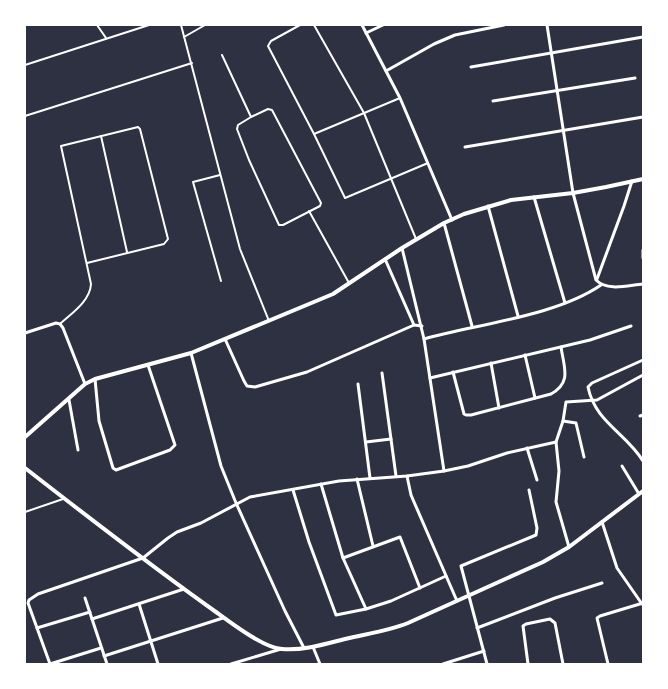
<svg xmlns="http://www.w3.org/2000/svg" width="668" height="689" font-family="Inter,sans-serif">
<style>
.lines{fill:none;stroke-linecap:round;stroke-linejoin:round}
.service{stroke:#fff;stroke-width:2}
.minor{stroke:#fff;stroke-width:3}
.tertiary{stroke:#fff;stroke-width:4}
</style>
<rect width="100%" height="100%" fill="#2d3142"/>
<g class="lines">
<g class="service">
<polyline points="97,25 106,38"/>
<polyline points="181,25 240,249 269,321"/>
<polyline points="300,25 271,41 268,46 314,134 345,198 428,163"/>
<polyline points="314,25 364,113 416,239"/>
<polyline points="184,37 205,25"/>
<polyline points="222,55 251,117 268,109 272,110 321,203 320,206 283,225 279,225 249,160 237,129 238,125 251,117"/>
<polyline points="25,65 149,25"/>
<polyline points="25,116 192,63"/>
<polyline points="314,134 400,98"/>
<polyline points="101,136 127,252"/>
<polyline points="220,175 193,182 221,281"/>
<polyline points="309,211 349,283"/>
<path d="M61,323C72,313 90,301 91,284L61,146L138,127L140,129L168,239L164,244L87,263"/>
<polyline points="25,512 63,499"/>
</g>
<g class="minor">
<polyline points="362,25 400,98 452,220"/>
<path d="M547,25L573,193L596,280C608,292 629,285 643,284"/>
<polyline points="366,33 383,25"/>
<polyline points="471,67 643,37"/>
<polyline points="386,71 434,44 455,35 504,25"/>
<polyline points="493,101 635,78"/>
<polyline points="465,147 643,117"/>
<polyline points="534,197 565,303"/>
<polyline points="488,206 518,316"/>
<polyline points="444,223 472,326"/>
<path d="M402,248L424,339C478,324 556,316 601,285"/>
<polyline points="643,250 643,258"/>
<polyline points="385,259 414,325 422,326"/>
<polyline points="597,279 624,206 632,181"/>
<polyline points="25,333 56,323 60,324 63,328 85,384"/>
<polyline points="225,339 244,381 247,386 255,387 307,372 414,325"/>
<polyline points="424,339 444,471"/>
<polyline points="191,353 221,466 236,503 285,611 304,648"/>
<polyline points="525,355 535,398"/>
<path d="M643,360L592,383L588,387C595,422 626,433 643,461"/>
<polyline points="491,363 499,408"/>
<path d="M453,372L464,414L466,415H471L551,394C572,382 564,368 561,347"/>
<polyline points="382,373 396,476"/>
<polyline points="430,378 590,340 631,326"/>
<polyline points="95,379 99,421 113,468 116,470 170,450 175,445 148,365"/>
<polyline points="358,384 370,478"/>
<polyline points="69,400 78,450"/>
<polyline points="640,416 643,415"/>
<polyline points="563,421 576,423 584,457"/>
<polyline points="366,442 391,439"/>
<polyline points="527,448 537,480"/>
<polyline points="622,466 639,494"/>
<polyline points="407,476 411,495 457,601"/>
<polyline points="357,479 373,546"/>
<polyline points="321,484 343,558 366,609"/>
<polyline points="293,490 309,542 336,615 366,609 391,601 446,576"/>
<polyline points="602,522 617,568 642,604"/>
<polyline points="569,547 556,502 559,471 556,442 563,421 566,402 597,400 643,375"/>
<polyline points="343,558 400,537 420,588"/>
<polyline points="85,598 107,664"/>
<polyline points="139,604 158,664"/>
<polyline points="92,619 184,589"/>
<polyline points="37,628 90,612"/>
<polyline points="477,628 555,598 602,583"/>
<polyline points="313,647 320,664"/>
<polyline points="101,648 50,664 28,603 29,600 38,594 143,558 168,538 177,532 201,523 250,497 339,481 407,476 444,471 468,466 507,453 556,442"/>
<polyline points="104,656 223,618"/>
<polyline points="231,664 281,649"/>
<polyline points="443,664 484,651"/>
<polyline points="487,664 461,566 536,535 537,528 529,490"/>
<polyline points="528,664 523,626 526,624 550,619 555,623 563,664"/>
<polyline points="608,664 597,618 600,616 643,603"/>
</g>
<g class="tertiary">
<polyline points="25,437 85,384 95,379 191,353 333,294 402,248 444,223 464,214 511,200 573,193 606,187 643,179"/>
<path d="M25,468C88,517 151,566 216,612C231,623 264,648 282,649C303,651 325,644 345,639C366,634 388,631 408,623L543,562L569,547L643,491"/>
</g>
</g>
<rect width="668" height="689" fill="none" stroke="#ffffff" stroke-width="52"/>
</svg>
